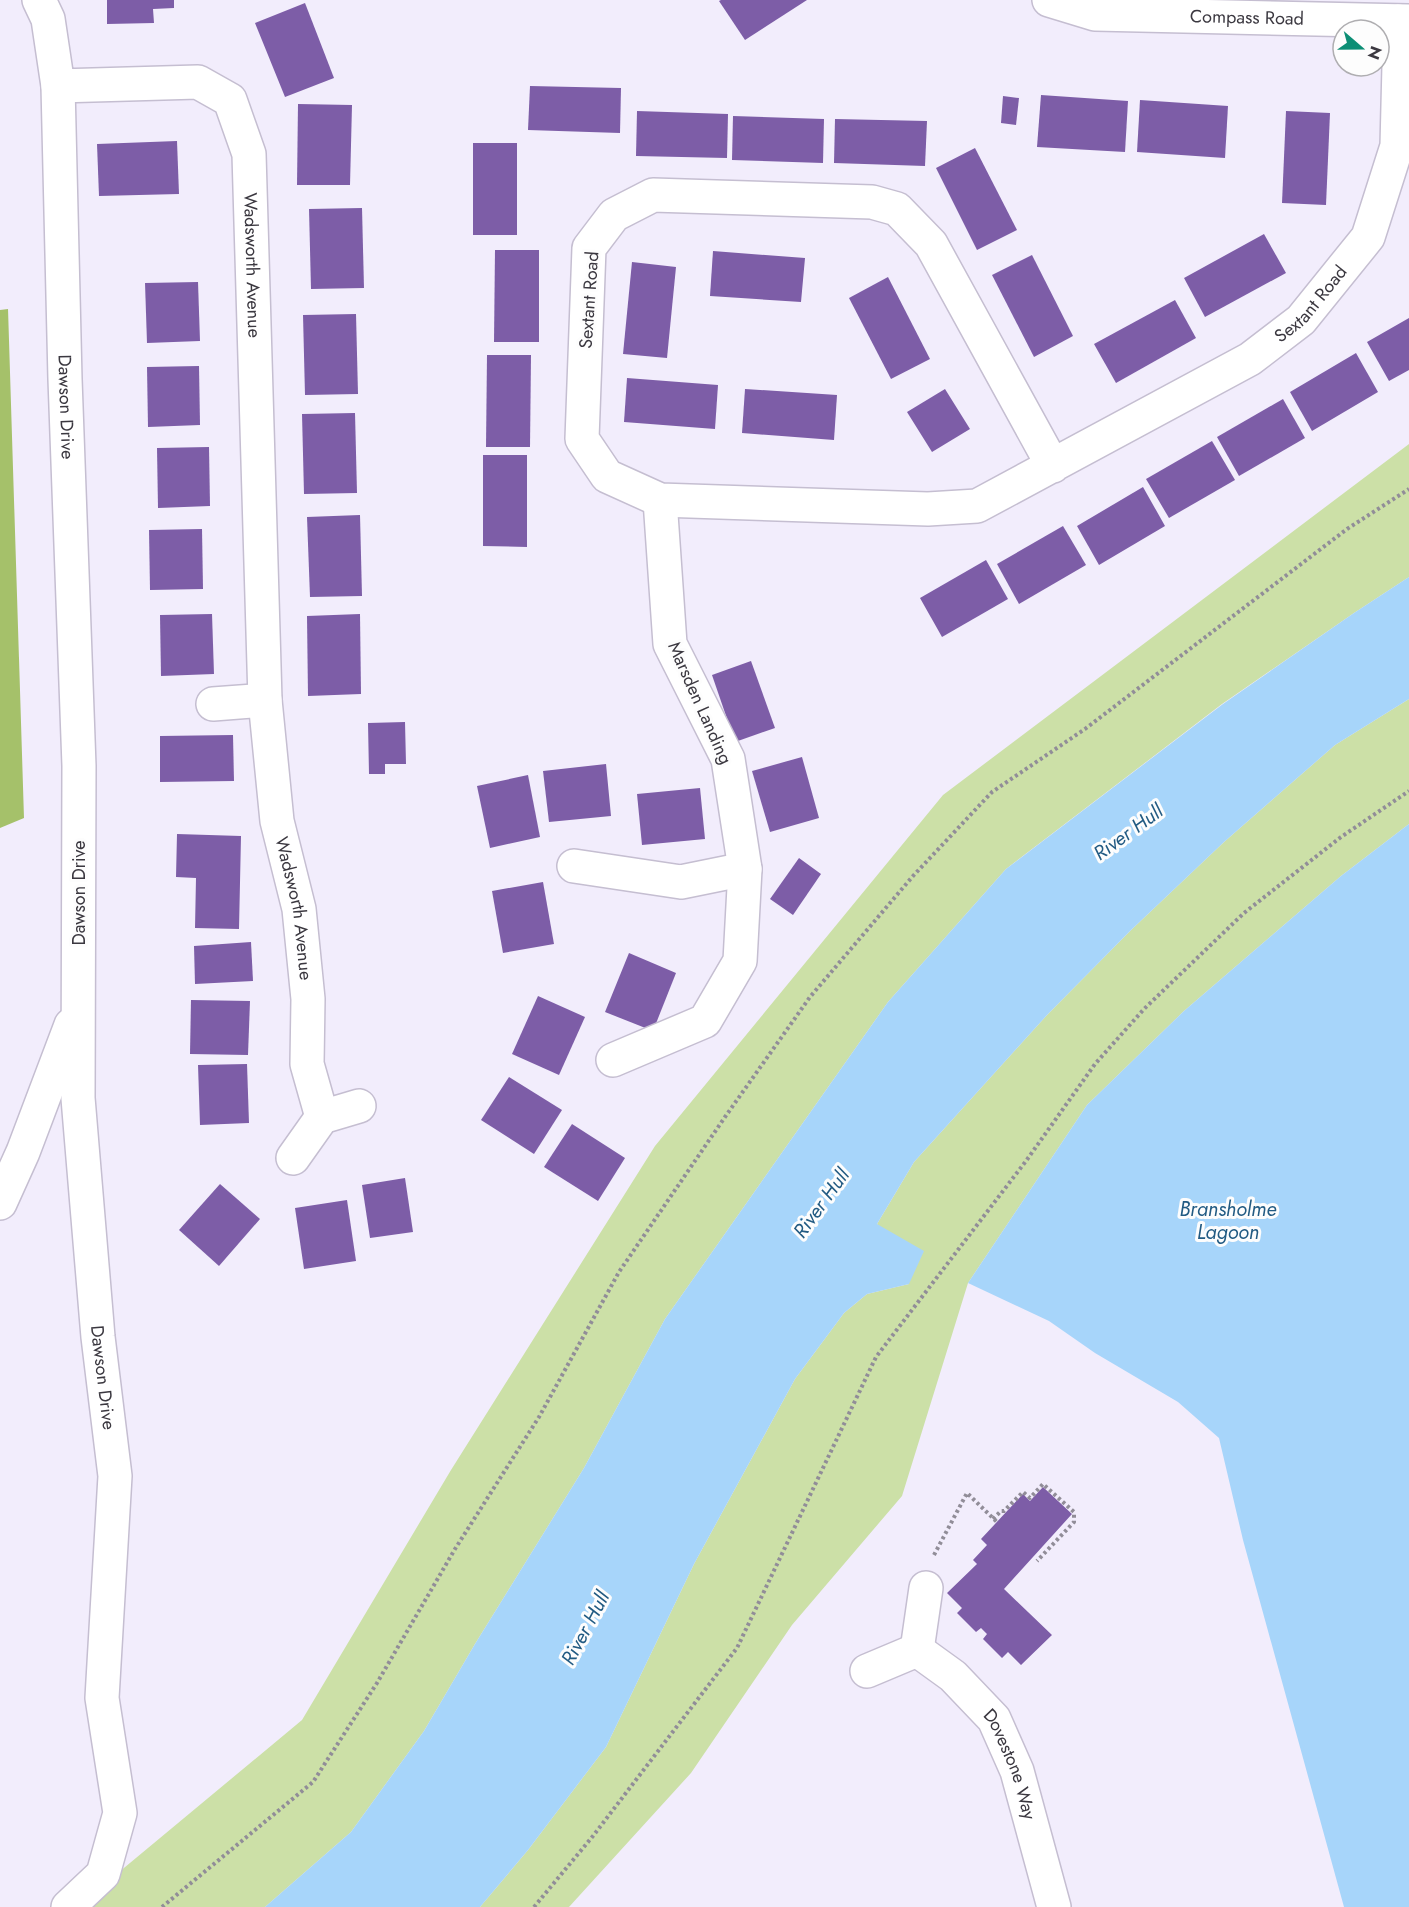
<svg xmlns="http://www.w3.org/2000/svg" width="1409" height="1907" font-family="Jost,sans-serif">
<style>
.green{fill:#cce0a7}
.forest{fill:#a5c16a}
.water{fill:#a7d5fa}
.building{fill:#7d5da7}
.lines{fill:none;stroke-linecap:round;stroke-linejoin:round}
.minor-casing{stroke:#c5bed1;stroke-width:36}
.path{stroke:#918d98;stroke-width:4;stroke-dasharray:3 3;stroke-linecap:butt}
.minor{stroke:#fff;stroke-width:33}
.labels{text-anchor:middle;stroke-width:6;stroke-linejoin:round;paint-order:stroke}
.street-label{font-size:18px;fill:#3b3840;stroke:#fdfdfd}
.water-label{font-size:20px;font-style:italic;fill:#225b83;stroke:#fdfdfd}
</style>
<rect width="100%" height="100%" fill="#f2edfc"/>
<g class="green">
<polygon points="1409,444 1409,577 1354,613 1222,704 1006,869 888,1002 665,1319 584,1468 475,1644 424,1731 351,1832 265,1907 77,1907 302,1720 451,1470 655,1146 943,795"/>
<polygon points="1409,699 1409,824 1341,876 1184,1011 1087,1105 968,1283 902,1496 792,1625 691,1773 569,1907 480,1907 528,1850 606,1747 694,1564 795,1379 844,1313 867,1294 909,1284 877,1224 914,1162 1047,1015 1130,931 1224,842 1335,745"/>
</g>
<polygon class="forest" points="8,309 24,818 0,828 0,310"/>
<g class="water">
<polygon points="1409,577 1409,699 1335,745 1224,842 1130,931 1047,1015 914,1162 877,1224 924,1251 909,1284 867,1294 844,1313 795,1379 694,1564 606,1747 528,1850 480,1907 265,1907 351,1832 424,1731 475,1644 584,1468 665,1319 888,1002 1006,869 1223,704 1354,613"/>
<polygon points="1409,824 1409,1907 1344,1907 1243,1540 1219,1438 1178,1402 1095,1353 1049,1321 968,1283 1087,1105 1184,1011 1341,876"/>
</g>
<g class="building">
<polygon points="107,0 174,0 174,8 153,9 154,23 107,24"/>
<polygon points="721,0 807,0 745,40 719,1"/>
<polygon points="305,3 334,78 285,97 255,23"/>
<polygon points="530,86 621,88 620,133 528,130"/>
<polygon points="1041,95 1128,101 1125,152 1037,147"/>
<polygon points="1003,96 1019,98 1016,125 1001,123"/>
<polygon points="1140,100 1228,106 1225,158 1137,152"/>
<polygon points="298,104 352,105 350,185 297,185"/>
<polygon points="637,111 728,114 727,158 636,156"/>
<polygon points="1286,111 1330,113 1326,205 1282,203"/>
<polygon points="733,116 824,119 823,163 732,160"/>
<polygon points="835,119 927,121 925,166 834,163"/>
<polygon points="177,141 179,194 99,196 97,144"/>
<rect x="473" y="143" width="44" height="92"/>
<polygon points="975,148 1017,230 977,250 936,168"/>
<polygon points="362,208 364,288 311,289 309,209"/>
<polygon points="1264,234 1286,273 1205,317 1184,278"/>
<polygon points="495,250 539,250 539,342 494,342"/>
<polygon points="713,251 805,258 801,302 710,296"/>
<polygon points="1032,255 1073,336 1034,357 992,275"/>
<polygon points="632,262 676,267 667,358 623,354"/>
<polygon points="888,277 930,359 891,379 849,298"/>
<polygon points="198,282 200,341 147,343 145,283"/>
<polygon points="1175,300 1196,338 1116,383 1094,344"/>
<polygon points="356,314 358,394 305,395 303,315"/>
<polygon points="1409,318 1409,370 1389,381 1367,342"/>
<polygon points="1356,353 1378,392 1312,431 1290,392"/>
<polygon points="487,355 531,355 530,447 486,447"/>
<polygon points="199,366 200,425 148,427 147,367"/>
<polygon points="627,378 718,385 715,429 624,422"/>
<polygon points="745,389 837,395 834,440 742,433"/>
<polygon points="945,389 970,429 932,452 907,412"/>
<polygon points="1283,399 1305,438 1239,476 1217,437"/>
<polygon points="355,413 357,493 304,494 302,414"/>
<polygon points="1212,441 1235,480 1169,518 1146,479"/>
<polygon points="209,447 210,506 158,508 157,448"/>
<polygon points="483,455 527,455 527,547 483,546"/>
<polygon points="1143,487 1165,526 1099,565 1077,526"/>
<polygon points="360,515 362,596 310,597 307,517"/>
<polygon points="1063,526 1086,565 1019,604 997,564"/>
<polygon points="202,529 203,589 150,590 149,530"/>
<polygon points="986,560 1008,599 942,637 920,598"/>
<polygon points="212,614 214,674 161,676 160,615"/>
<polygon points="360,614 361,694 308,696 307,616"/>
<polygon points="751,661 775,728 735,742 712,675"/>
<polygon points="405,722 406,764 385,764 385,774 369,774 368,723"/>
<polygon points="233,735 234,781 160,782 160,736"/>
<polygon points="802,757 819,818 770,832 752,771"/>
<polygon points="606,764 611,816 549,822 543,771"/>
<polygon points="528,775 540,837 490,848 477,786"/>
<polygon points="700,788 705,839 642,845 637,794"/>
<polygon points="177,834 241,836 239,929 195,928 196,878 176,877"/>
<polygon points="799,858 821,874 793,915 770,899"/>
<polygon points="543,882 554,944 503,953 492,891"/>
<polygon points="251,942 253,981 195,984 194,946"/>
<polygon points="629,953 676,973 653,1031 605,1012"/>
<polygon points="538,996 585,1017 559,1075 512,1054"/>
<polygon points="191,1000 250,1001 248,1055 190,1054"/>
<polygon points="247,1064 249,1123 200,1125 198,1065"/>
<polygon points="509,1077 562,1110 534,1154 481,1120"/>
<polygon points="572,1124 625,1158 598,1201 544,1167"/>
<polygon points="405,1178 413,1232 370,1238 362,1185"/>
<polygon points="220,1184 260,1219 219,1266 179,1230"/>
<polygon points="347,1200 356,1261 304,1269 295,1208"/>
<polygon points="1043,1487 1072,1514 1004,1589 1052,1635 1021,1665 1008,1652 1002,1658 983,1639 987,1634 981,1628 976,1632 957,1613 962,1608 947,1593 977,1564 973,1560 987,1545 981,1539 1023,1494 1030,1501"/>
</g>
<g class="lines">
<g class="minor-casing">
<g id="minor">
<path id="s1" d="M39,0L48,19L58,86L198,82L230,100L249,154L265,700L277,821L299,909L308,999L307,1064L322,1117"/>
<path id="s2" d="M1049,0L1095,14L1409,21"/>
<path id="s3" d="M58,86L65,379L79,766L78,1098L98,1337L115,1476L102,1698L120,1813L103,1874L68,1907"/>
<path id="s4" d="M1053,466L931,244L897,209L872,202L653,195L614,215L589,248L582,439L607,476L660,500L928,509L977,506L1250,359L1301,320L1368,237L1397,146L1399,65L1398,21"/>
<polyline points="213,704 265,700"/>
<polyline points="574,866 681,882 745,869"/>
<polyline points="613,1060 705,1021 740,961 745,869 728,759 670,644 660,500"/>
<polyline points="293,1158 322,1117 359,1106"/>
<polyline points="0,1203 23,1152 71,1025"/>
<path id="s5" d="M917,1650L953,1676L994,1719L1017,1771L1054,1907"/>
<polyline points="867,1671 917,1650 926,1588"/>
</g>
</g>
<g class="path">
<polyline points="993,1519 1001,1511 1004,1511 1023,1492 1030,1498 1043,1484 1074,1512 1074,1522 1037,1561"/>
<polyline points="934,1555 967,1493 997,1522"/>
<polyline points="162,1907 313,1782 377,1683 455,1549 539,1417 619,1272 725,1117 810,997 913,876 992,792 1085,729 1347,529 1409,489"/>
<polyline points="534,1907 593,1836 737,1648 876,1357 1026,1161 1095,1064 1144,1009 1244,913 1341,837 1409,791"/>
</g>
<use href="#minor" class="minor"/>
</g>
<g class="labels">
<g class="street-label">
<text dy="6" stroke="none"><textPath href="#s2" startOffset="200">Compass Road</textPath></text>
<text dy="6" stroke="none"><textPath href="#s1" startOffset="434">Wadsworth Avenue</textPath></text>
<text transform="translate(589 300) rotate(-86)" y="6">Sextant Road</text>
<text dy="6" stroke="none"><textPath href="#s4" startOffset="1636">Sextant Road</textPath></text>
<text dy="6" stroke="none"><textPath href="#s3" startOffset="321">Dawson Drive</textPath></text>
<text transform="translate(700 703) rotate(66)" y="6">Marsden Landing</text>
<text transform="translate(79 893) rotate(-90)" y="6">Dawson Drive</text>
<text dy="6" stroke="none"><textPath href="#s1" startOffset="1080">Wadsworth Avenue</textPath></text>
<text dy="6" stroke="none"><textPath href="#s3" startOffset="1293">Dawson Drive</textPath></text>
<text dy="6" stroke="none"><textPath href="#s5" startOffset="152">Dovestone Way</textPath></text>
</g>
<g class="water-label">
<text transform="translate(1128 832) rotate(-36)" y="7">River Hull</text>
<text transform="translate(821 1203) rotate(-54)" y="7">River Hull</text>
<text x="1228" y="1216">Bransholme<tspan x="1228" dy="23">Lagoon</tspan></text>
<text transform="translate(585 1628) rotate(-62)" y="7">River Hull</text>
</g>
</g>
<g transform="translate(1361 48) rotate(110)"><circle r="28" fill="#fdfdfd" stroke="#afaeb1" stroke-width="1.5"/>
<path d="M0-4.5L10 22L0 15L-10 22Z" fill="#0c8e75"/>
<text y="-9" font-size="16" font-weight="bold" text-anchor="middle" fill="#3b3840">N</text>
</g>
</svg>
